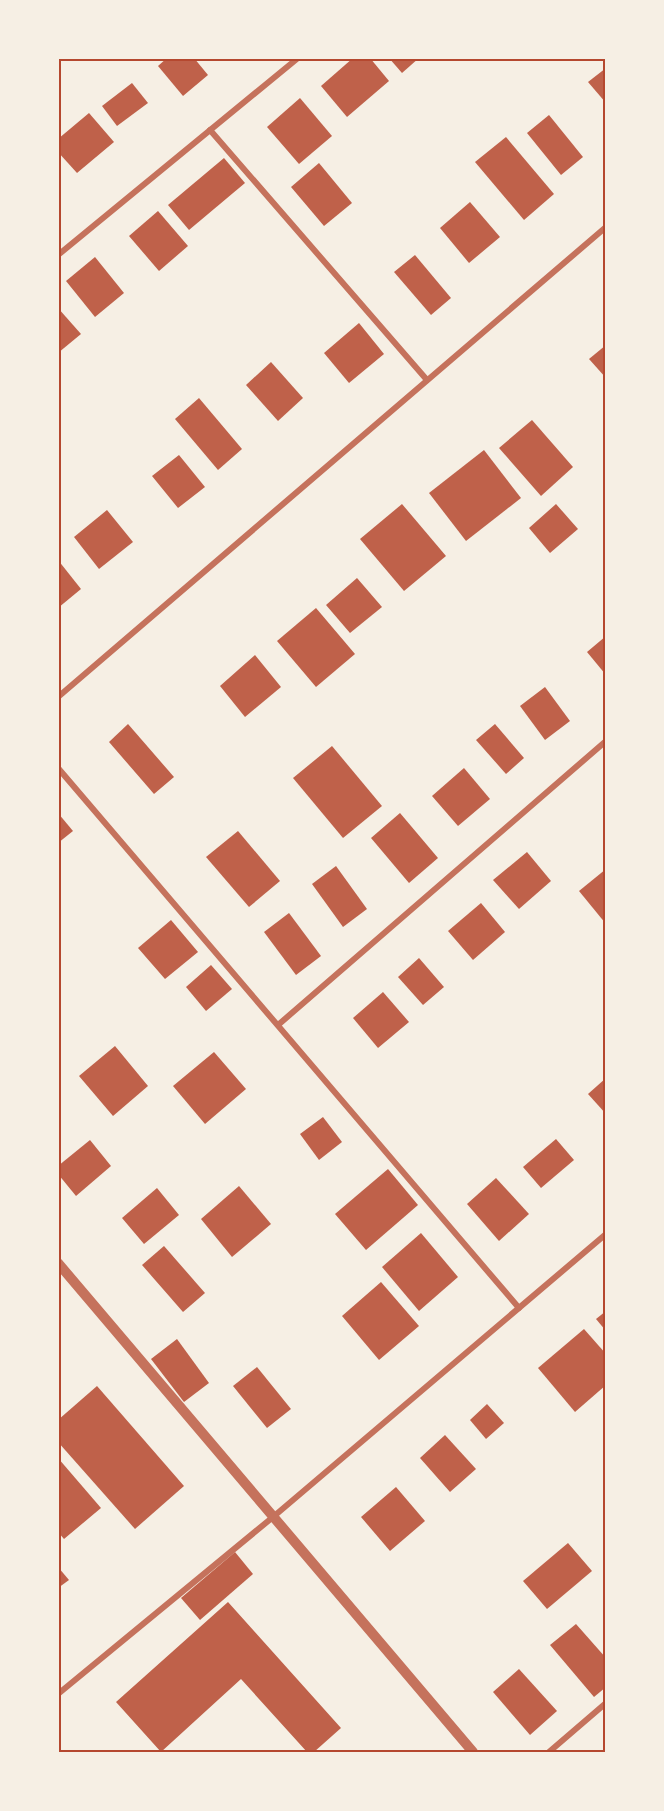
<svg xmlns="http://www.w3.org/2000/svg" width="664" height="1811" font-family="'Fira Sans Condensed',sans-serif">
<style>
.building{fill:#bf614a}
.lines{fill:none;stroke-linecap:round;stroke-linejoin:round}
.minor{stroke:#c5725c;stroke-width:6}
.tertiary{stroke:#c5725c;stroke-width:10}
.neatline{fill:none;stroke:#b5482f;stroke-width:2}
</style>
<rect width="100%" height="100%" fill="#f6efe4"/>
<g class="building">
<polygon points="167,58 194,58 208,75 183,96 158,66"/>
<polygon points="353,58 370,58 389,81 347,117 321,86"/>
<polygon points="389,58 419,58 402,73"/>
<polygon points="606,68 606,103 588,82"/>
<polygon points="132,83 148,103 117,126 102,106"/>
<polygon points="300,98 332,136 299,164 267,127"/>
<polygon points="89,113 114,142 77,173 58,152 58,139"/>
<polygon points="549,115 583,157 561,175 527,133"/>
<polygon points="506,137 554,194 524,220 475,162"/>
<polygon points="224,158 245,183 189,230 168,205"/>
<polygon points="319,163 352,203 324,226 291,187"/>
<polygon points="470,202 500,237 469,263 440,228"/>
<polygon points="158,211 188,246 159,271 129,236"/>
<polygon points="415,255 451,298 431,315 394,272"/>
<polygon points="95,257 124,293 95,317 66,281"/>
<polygon points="58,308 81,334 58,353"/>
<polygon points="359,323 384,354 349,383 324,353"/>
<polygon points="606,345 606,378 589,359"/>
<polygon points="271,362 303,398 278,421 246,385"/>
<polygon points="199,398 242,449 218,470 175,419"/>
<polygon points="532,420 573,467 541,496 499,448"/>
<polygon points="484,450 521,498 466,541 429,493"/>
<polygon points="179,455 205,487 178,508 152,476"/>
<polygon points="402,504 446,556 404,591 360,539"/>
<polygon points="556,504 578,529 550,553 529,528"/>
<polygon points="107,510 133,542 99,569 74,537"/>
<polygon points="58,560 81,589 58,608"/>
<polygon points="357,578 382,607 350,633 326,605"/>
<polygon points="316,608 355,654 316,687 277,641"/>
<polygon points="606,636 606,675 587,652"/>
<polygon points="255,655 281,687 245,717 220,686"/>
<polygon points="545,687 570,721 545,740 520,706"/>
<polygon points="128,724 174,777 154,794 109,742"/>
<polygon points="495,724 524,758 506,774 476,740"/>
<polygon points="332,746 382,806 343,838 293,778"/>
<polygon points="464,768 490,799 458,826 432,796"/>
<polygon points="58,813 73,831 58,843"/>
<polygon points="400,813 438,858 409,883 371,838"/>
<polygon points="238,831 280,881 249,907 206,857"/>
<polygon points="527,852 551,881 519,909 493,880"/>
<polygon points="336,866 367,909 343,927 312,884"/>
<polygon points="606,869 606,924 579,891"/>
<polygon points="481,903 505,932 473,960 448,931"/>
<polygon points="289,913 321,956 296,975 264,932"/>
<polygon points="171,920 198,952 165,979 138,948"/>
<polygon points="419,958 444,987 423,1005 398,977"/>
<polygon points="211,965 232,989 206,1011 186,987"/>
<polygon points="383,992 409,1022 378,1048 353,1018"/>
<polygon points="115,1046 148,1086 113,1116 79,1076"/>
<polygon points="214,1052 246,1089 205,1124 173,1086"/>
<polygon points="606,1078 606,1114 588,1094"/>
<polygon points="323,1117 342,1142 319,1160 300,1134"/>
<polygon points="556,1139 574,1160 541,1188 523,1167"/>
<polygon points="90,1140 111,1166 76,1196 58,1174 58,1166"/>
<polygon points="388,1169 418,1205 366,1250 335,1214"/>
<polygon points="496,1178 529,1214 499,1241 467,1204"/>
<polygon points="239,1186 271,1224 232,1257 201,1219"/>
<polygon points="157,1188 179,1215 144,1244 122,1218"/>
<polygon points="421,1233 458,1277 419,1311 382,1267"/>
<polygon points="164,1246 205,1293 183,1312 142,1265"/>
<polygon points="381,1282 419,1326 379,1360 342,1316"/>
<polygon points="606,1311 606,1331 596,1319"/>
<polygon points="584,1329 606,1354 606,1385 575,1412 538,1368"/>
<polygon points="177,1339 209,1383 184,1402 151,1359"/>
<polygon points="257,1367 291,1409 267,1428 233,1386"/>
<polygon points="97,1386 184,1486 135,1529 58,1442 58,1420"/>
<polygon points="487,1404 504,1423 486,1439 470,1420"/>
<polygon points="445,1435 476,1469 450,1492 420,1458"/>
<polygon points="58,1458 101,1508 64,1539 58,1532"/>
<polygon points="396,1487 425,1521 390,1551 361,1517"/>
<polygon points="568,1543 592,1571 547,1609 523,1581"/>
<polygon points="235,1552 253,1574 200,1620 181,1598"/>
<polygon points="58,1567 69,1580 58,1588"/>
<polygon points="228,1602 341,1728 314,1752 307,1752 241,1679 161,1752 116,1702"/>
<polygon points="576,1624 606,1658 606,1687 594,1697 550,1645"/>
<polygon points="519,1669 557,1711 530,1735 493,1692"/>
</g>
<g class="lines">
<g class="minor">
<polyline points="210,130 427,380"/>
<polyline points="58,255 298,58"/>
<polyline points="58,697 606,227"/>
<polyline points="58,768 519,1308"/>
<polyline points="278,1025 606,741"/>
<polyline points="58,1694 273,1517 606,1234"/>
<polyline points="549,1752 606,1703"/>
</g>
<polyline class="tertiary" points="58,1263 473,1752"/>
</g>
<rect width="664" height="1811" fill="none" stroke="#f6efe4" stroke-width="120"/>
<rect x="60" y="60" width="544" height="1691" class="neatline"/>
</svg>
